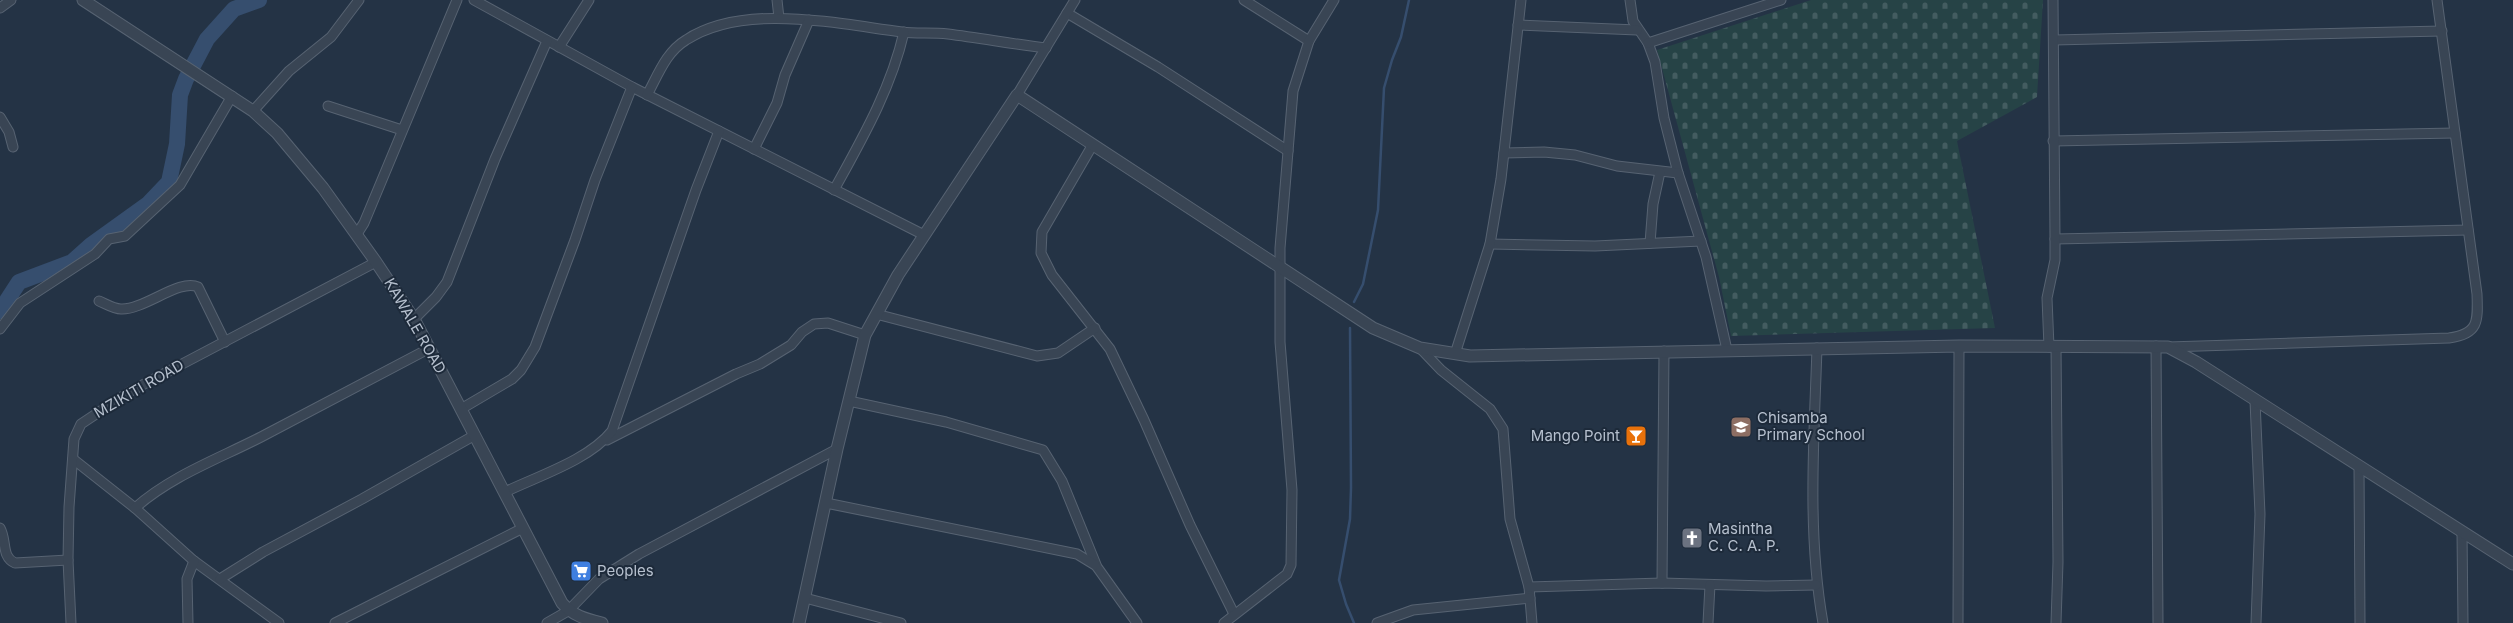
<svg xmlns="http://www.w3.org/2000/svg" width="2513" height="623" font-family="Inter,sans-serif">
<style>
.cemetery{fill:url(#cemetery-stones)}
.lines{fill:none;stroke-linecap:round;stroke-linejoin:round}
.stream{stroke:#364e6e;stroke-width:2.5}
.river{stroke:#364e6e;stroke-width:16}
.minor-casing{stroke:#576372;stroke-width:11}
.tertiary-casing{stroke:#576372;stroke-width:13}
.minor{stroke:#394554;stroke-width:9}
.tertiary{stroke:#394554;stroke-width:11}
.labels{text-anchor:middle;stroke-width:4;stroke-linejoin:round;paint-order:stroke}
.street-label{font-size:15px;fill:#b6c0ce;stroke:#1d2a3a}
.poi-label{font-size:15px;fill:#b6c0ce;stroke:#1d2a3a;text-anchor:start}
</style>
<defs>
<pattern id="cemetery-stones" width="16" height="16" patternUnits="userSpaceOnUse" patternTransform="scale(1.25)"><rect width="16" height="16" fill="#264346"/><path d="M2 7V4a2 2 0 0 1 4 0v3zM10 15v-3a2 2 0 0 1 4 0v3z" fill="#435c60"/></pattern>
</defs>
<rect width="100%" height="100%" fill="#243345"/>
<polygon class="cemetery" points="1811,0 2043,0 2037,97 1957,141 1995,328 1731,336 1719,277 1657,50"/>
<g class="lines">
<g class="stream">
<polyline points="1354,302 1363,284 1378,210 1384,88 1392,60 1401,37 1409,0"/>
<polyline points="1350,328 1351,488 1350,519 1339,580 1346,604 1354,623"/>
</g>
<polyline class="river" points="0,311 19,282 72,262 91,245 148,204 169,182 177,144 180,95 186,79 207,39 234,9 259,0"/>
<g class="minor-casing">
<g id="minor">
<polyline points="474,0 632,87 924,235"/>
<polyline points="777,0 779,18"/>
<polyline points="1244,0 1309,41"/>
<polyline points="1630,0 1633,21 1648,43 1655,62 1664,118 1678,173 1706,257 1727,350"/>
<polyline points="0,8 11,0"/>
<polyline points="1067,13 1158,67 1288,151"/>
<polyline points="1518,25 1637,30"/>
<polyline points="2054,40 2442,31"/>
<polyline points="1648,43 1781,0"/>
<polyline points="559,47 589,0"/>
<path d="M647,95C658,75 666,52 686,40C744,2 838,24 902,32C917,34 932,32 948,34C980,38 1013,44 1046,48"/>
<polyline points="1017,95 1075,0"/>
<polyline points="328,106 402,130"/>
<polyline points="253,111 289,71 331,37 359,0"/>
<polyline points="0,117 9,132 13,147"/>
<polyline points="2053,141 2455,133"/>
<polyline points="1092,146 1042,232 1041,253 1052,275 1110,349 1144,420 1190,525 1234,614"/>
<polyline points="754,149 777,103 785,75 809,20"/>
<polyline points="1504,153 1544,152 1575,155 1617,166 1678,173"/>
<path d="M834,190C862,139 891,89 904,32"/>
<polyline points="357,234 364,223 457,0"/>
<polyline points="2055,239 2468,230"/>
<polyline points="1650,243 1653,204 1660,172"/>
<polyline points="1490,244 1595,246 1701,241"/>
<path d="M99,301C106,304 114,309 121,309C144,310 180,278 198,287L225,342"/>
<polyline points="876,314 1037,356 1058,353 1095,328"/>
<polyline points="414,319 436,297 447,282 495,159 547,41"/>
<polyline points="0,329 20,303 95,254 109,239 125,236 180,185 232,96"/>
<polyline points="2056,346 2058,562 2056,623"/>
<polyline points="2156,346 2158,623"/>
<polyline points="2049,347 2047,298 2055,260 2055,239 2053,0"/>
<path d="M2168,347L2449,338C2479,334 2478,321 2477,294L2437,0"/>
<polyline points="1420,348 1441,370 1490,409 1503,429 1510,519 1529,587 1532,623"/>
<path d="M1817,348C1814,440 1807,532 1823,623"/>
<polyline points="1455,354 1490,244 1501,179 1521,0"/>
<polyline points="849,401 946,422 1043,450 1062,481 1097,567 1137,623"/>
<polyline points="2255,401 2260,514 2256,623"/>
<polyline points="461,409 512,379 521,370 535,347 575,240 595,180 632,87"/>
<polyline points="607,440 736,374 760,364 791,345 802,332 814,324 828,323 865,335"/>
<polyline points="73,459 135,508 194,561 279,623"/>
<polyline points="2359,467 2360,623"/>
<path d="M505,492C538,476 589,460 612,431L696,190L719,131"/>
<polyline points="826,503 1077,554 1095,565"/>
<path d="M135,508C171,476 218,459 261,437C317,408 373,378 430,348"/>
<path d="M0,528C7,540 1,557 15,563L68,560"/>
<polyline points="2462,532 2463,623"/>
<polyline points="220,579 263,552 362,499 475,435"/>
<polyline points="1662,583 1664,351"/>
<polyline points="1529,587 1662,583 1766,586 1816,585"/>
<polyline points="805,598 901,623"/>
<polyline points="71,623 68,560 69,507 74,439 81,424 129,392 376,262"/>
<polyline points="188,623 187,579 194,561"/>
<polyline points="335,623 523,528"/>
<polyline points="547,623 568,611 599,579 639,554 837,449"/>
<polyline points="1224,623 1287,574 1291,565 1292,490 1280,342 1280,248 1293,91 1309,41 1334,0"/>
<polyline points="1377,623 1413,610 1530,598"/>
<polyline points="1708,623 1710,585"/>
<polyline points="1958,623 1959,346"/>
</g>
</g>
<g class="tertiary-casing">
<g id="tertiary">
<path d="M83,0L253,111L277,133L323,188L376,262L414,319L562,603C573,616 586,619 602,623"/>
<polyline points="799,623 837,449 865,335 898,275 1017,95 1373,328 1420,348 1470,356 1959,346 2168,347 2196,362 2513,564"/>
</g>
</g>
<use href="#minor" class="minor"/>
<use href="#tertiary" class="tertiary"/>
</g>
<defs>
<g id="school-square" transform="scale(1.125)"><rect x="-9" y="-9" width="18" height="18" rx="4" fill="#8d6e63" stroke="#1d2a3a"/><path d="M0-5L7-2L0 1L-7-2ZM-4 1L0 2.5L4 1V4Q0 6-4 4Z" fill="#fff"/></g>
<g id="bar-square" transform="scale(1.125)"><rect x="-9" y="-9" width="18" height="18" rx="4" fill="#e8710a" stroke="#1d2a3a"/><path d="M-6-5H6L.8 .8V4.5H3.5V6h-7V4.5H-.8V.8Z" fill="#fff"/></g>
<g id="church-square" transform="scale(1.125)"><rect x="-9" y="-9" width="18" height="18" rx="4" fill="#6b7280" stroke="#1d2a3a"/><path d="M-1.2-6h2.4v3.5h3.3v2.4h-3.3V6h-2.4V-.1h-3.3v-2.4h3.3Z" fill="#fff"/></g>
<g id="supermarket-square" transform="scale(1.125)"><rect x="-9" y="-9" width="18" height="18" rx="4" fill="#3f7fe0" stroke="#1d2a3a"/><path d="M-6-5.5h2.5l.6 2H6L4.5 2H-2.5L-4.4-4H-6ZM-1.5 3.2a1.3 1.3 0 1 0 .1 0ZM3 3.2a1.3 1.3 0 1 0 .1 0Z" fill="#fff"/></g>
</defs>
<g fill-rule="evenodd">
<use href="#school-square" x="1741" y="427"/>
<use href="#bar-square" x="1636" y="436"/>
<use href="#church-square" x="1692" y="538"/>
<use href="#supermarket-square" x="581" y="571"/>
</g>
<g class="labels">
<g class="street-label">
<text transform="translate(415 326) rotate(60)" y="5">KAWALE ROAD</text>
<text transform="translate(139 389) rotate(-30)" y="5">MZIKITI ROAD</text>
</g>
<g class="poi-label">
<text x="1757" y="423">Chisamba<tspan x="1757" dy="17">Primary School</tspan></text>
<text x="1620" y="441" text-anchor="end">Mango Point</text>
<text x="1708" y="534">Masintha<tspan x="1708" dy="17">C. C. A. P.</tspan></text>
<text x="597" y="576">Peoples</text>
</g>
</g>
</svg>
